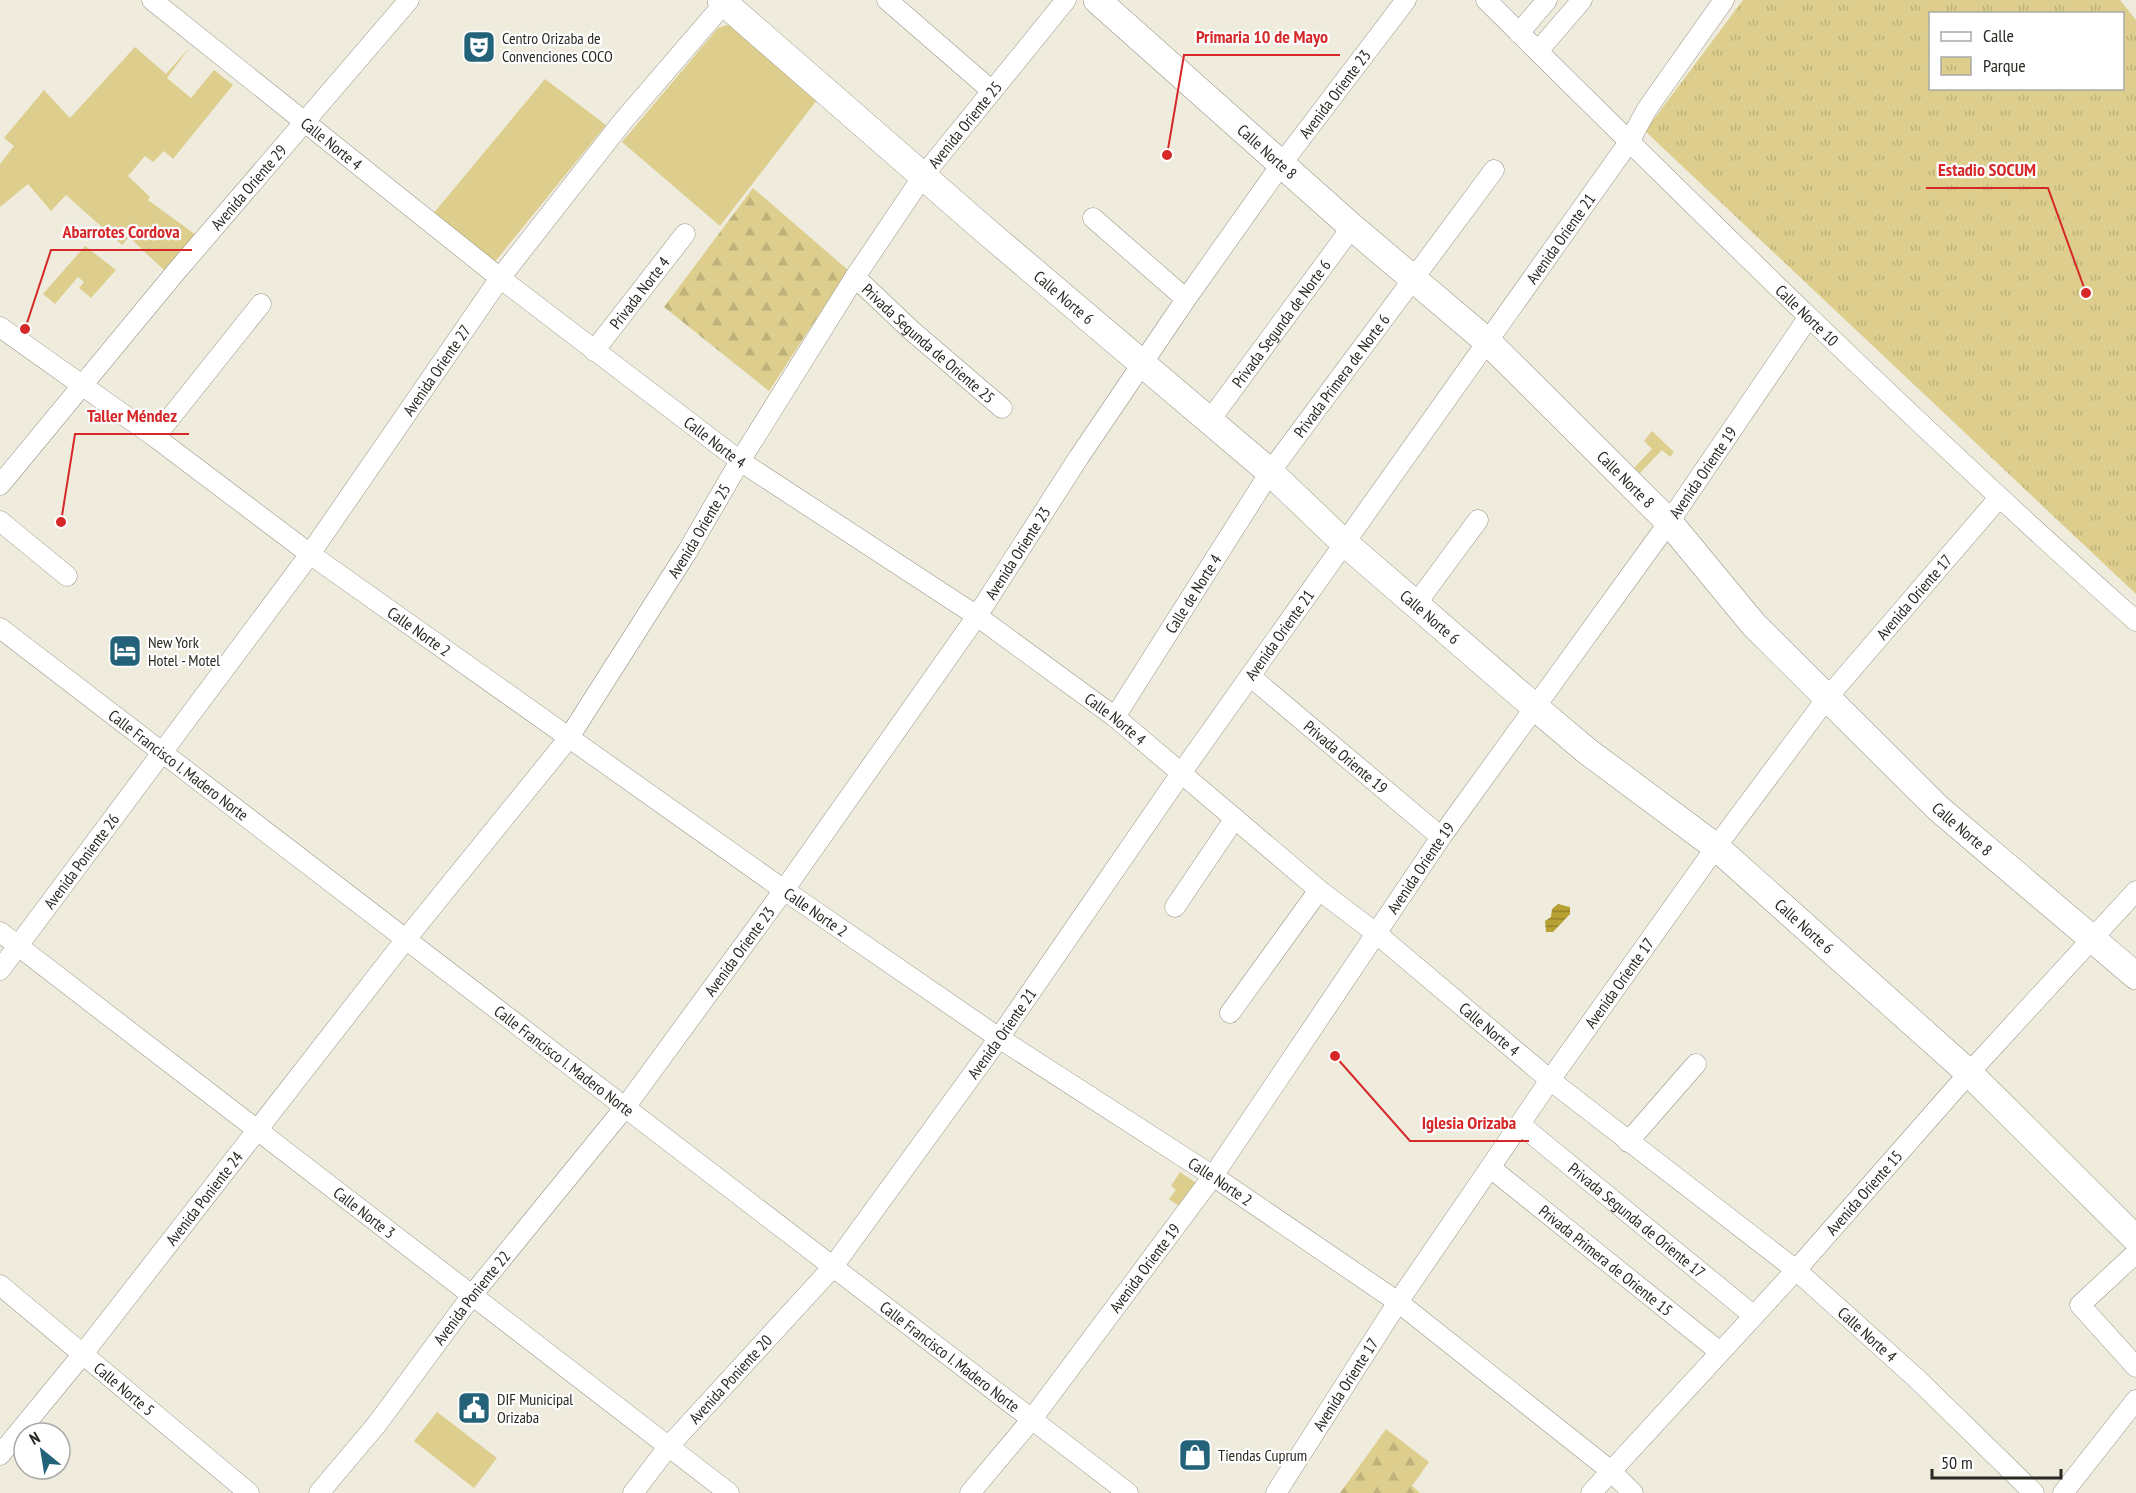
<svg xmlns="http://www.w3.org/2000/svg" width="2136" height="1493" font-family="'PT Sans Narrow',sans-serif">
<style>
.grass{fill:#ddce8d}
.forest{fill:url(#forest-firs)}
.park{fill:url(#park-tufts);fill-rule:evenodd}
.water{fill:url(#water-rules)}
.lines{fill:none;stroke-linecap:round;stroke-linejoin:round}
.street-casing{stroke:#979487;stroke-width:21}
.secondary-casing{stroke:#979487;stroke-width:28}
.street{stroke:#fff;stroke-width:20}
.secondary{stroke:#fff;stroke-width:27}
.labels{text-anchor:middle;stroke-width:4.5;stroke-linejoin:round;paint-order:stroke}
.poi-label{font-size:16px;fill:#292823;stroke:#fff;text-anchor:start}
.street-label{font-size:16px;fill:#292823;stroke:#fff}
.leader{fill:none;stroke:#d62828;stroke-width:2}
.callout-dot{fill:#d62828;stroke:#fff;stroke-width:2}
.callout-label{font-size:18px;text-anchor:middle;font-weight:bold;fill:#d62828;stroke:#fff;stroke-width:4.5;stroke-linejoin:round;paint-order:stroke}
</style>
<defs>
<pattern id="forest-firs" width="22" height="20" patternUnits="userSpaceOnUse" patternTransform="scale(1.5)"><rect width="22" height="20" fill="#ddce8d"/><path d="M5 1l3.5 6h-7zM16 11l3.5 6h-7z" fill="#beb179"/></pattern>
<pattern id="park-tufts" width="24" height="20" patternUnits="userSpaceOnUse" patternTransform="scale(1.5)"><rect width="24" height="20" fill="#ddce8d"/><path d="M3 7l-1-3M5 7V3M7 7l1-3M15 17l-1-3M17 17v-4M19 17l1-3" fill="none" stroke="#beb179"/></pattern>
<pattern id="water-rules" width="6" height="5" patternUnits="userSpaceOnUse" patternTransform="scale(1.5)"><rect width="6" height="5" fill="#b8a133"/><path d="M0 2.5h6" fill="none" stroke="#96832b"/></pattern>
</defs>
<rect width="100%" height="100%" fill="#efecde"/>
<g class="grass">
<polygon points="730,24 817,100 720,226 622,142 718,28"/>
<polygon points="135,47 166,74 190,47 167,78 191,98 214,70 233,85 173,159 164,151 153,162 145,156 128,176 150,197 148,200 196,235 165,271 129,237 122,245 66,195 51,211 28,184 0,207 0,164 14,146 4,138 44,90 70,118"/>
<polygon points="545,79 606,125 493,264 433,214"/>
<polygon points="85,246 116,270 91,298 79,288 84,282 78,277 55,304 43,294"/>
<polygon points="1652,431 1674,452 1670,457 1662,450 1640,473 1634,468 1652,449 1644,441"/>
<polygon points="1180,1172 1199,1185 1183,1209 1169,1199 1176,1190 1171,1186"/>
<polygon points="437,1412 497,1458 474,1488 414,1441"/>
</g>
<g class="forest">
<polygon points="753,188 848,270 769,391 664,307"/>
<polygon points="1386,1429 1429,1462 1412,1486 1420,1493 1340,1493"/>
</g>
<path class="park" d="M1743,0H2120L2136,20V594L1645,131ZM1930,14H2122V88H1930Z"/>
<polygon class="water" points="1558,904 1570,907 1570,914 1553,932 1546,932 1545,921 1551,917 1552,909"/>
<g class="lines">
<g class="street-casing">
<g id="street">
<path id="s1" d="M152,0L500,278L740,461L977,616L1115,717L1319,890L1377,934L1550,1080L1796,1270L1915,1377L2034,1493"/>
<polyline points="887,0 992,91"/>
<path id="s2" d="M1486,0C1699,211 1912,422 2136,621"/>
<polyline points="1519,33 1547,0"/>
<polyline points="1538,51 1582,0"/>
<polyline points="1093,218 1186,299"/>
<path id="s3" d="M855,277L911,330L1002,408"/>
<path id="s4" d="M0,327L155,437L310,554L784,890L999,1038L1213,1176L1398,1302L1611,1471L1633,1493"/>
<path id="s5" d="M594,351L685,234"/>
<path id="s6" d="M1210,420L1352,227"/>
<polyline points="155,437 261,304"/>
<path id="s7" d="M0,485L175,273L409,0"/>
<polyline points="0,521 67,576"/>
<polyline points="1416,604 1478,520"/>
<path id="s8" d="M0,628L1128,1493"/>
<path id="s9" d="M1251,677L1441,837"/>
<path id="s10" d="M1115,717L1270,472L1494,170"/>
<polyline points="1175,907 1235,818"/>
<path id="s11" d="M0,932L729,1493"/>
<path id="s12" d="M0,970L310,554L500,278L623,121L727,0"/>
<polyline points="1230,1013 1319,890"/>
<path id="s13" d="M1521,1125L1754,1316"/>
<polyline points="1628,1142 1696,1064"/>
<path id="s14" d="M1492,1169L1720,1352"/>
<polyline points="2136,1253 2080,1305 2136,1367"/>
<path id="s15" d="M0,1285L249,1493"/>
<path id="s16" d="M0,1455L82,1355L406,939L568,739L687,552L740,461L855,277L923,176L1066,0"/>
<path id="s17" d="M319,1493L377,1424L473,1294L626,1106L784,890L977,616L1079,457L1186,299L1283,162L1406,0"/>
<path id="s18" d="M633,1493L668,1447L832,1268L999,1038L1182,772L1629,142L1647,109L1724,0"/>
<path id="s19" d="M970,1493L1032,1419L1213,1176L1441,837L1669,522L1808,318"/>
<path id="s20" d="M1276,1493L1398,1302L1550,1080L1716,847L1827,698L1998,499"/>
<path id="s21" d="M1591,1493L1796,1270L1969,1073L2136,891"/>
<polyline points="2063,1493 2136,1400"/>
</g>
</g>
<g class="secondary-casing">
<g id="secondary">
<path id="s22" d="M721,0L986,231L1270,472L1339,538L1523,697L1587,751L1716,847L1969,1073L2136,1239"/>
<path id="s23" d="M1097,0L1352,227L1489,343L1669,522L1754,625L1939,809L2136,976"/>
</g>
</g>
<use href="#street" class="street"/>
<use href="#secondary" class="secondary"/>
</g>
<defs>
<g id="theatre-square" transform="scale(1.725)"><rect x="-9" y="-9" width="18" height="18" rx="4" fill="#236278" stroke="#fff"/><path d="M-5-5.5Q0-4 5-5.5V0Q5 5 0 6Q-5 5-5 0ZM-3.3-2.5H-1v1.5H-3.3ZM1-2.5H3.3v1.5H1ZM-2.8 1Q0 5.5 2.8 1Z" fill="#fff"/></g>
<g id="hotel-square" transform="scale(1.725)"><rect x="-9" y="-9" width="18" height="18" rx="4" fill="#236278" stroke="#fff"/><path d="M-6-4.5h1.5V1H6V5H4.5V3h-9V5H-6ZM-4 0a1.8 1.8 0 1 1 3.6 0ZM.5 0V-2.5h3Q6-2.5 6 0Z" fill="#fff"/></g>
<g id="civic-square" transform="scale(1.725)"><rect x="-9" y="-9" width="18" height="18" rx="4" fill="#236278" stroke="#fff"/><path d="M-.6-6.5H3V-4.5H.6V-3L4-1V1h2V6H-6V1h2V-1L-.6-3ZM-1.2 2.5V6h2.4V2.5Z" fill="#fff"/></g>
<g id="shop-square" transform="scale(1.725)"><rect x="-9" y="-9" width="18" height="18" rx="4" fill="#236278" stroke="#fff"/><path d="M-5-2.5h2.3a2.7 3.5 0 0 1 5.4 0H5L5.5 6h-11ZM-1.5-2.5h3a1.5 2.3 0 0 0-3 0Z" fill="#fff"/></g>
</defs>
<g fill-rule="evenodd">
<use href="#theatre-square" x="479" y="47"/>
<use href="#hotel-square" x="125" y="651"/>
<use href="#civic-square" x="474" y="1408"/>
<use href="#shop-square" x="1195" y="1455"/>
</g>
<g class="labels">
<g class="poi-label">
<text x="502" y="44">Centro Orizaba de<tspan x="502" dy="18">Convenciones COCO</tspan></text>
<text x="148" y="648">New York<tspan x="148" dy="18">Hotel - Motel</tspan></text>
<text x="497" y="1405">DIF Municipal<tspan x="497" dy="18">Orizaba</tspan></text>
<text x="1218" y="1461">Tiendas Cuprum</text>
</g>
<g class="street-label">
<text dy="6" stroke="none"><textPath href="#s17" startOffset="1730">Avenida Oriente 23</textPath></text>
<text dy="6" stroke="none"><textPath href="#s16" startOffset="1646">Avenida Oriente 25</textPath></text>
<text dy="6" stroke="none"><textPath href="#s1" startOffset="230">Calle Norte 4</textPath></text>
<text dy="6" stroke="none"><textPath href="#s23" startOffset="228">Calle Norte 8</textPath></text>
<text dy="6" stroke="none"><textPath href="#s7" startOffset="388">Avenida Oriente 29</textPath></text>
<text dy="6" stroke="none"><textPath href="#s18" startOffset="1562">Avenida Oriente 21</textPath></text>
<text dy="6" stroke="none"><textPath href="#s5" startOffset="74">Privada Norte 4</textPath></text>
<text dy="6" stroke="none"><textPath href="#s22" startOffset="454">Calle Norte 6</textPath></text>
<text dy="6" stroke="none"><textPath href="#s2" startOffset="450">Calle Norte 10</textPath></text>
<text dy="6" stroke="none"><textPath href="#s6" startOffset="120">Privada Segunda de Norte 6</textPath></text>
<text dy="6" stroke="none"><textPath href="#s3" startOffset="99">Privada Segunda de Oriente 25</textPath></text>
<text dy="6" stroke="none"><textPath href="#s12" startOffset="742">Avenida Oriente 27</textPath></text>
<text dy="6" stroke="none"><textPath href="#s10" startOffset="410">Privada Primera de Norte 6</textPath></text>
<text dy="6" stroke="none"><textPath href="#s1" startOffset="716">Calle Norte 4</textPath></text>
<text dy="6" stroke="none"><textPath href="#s19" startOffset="1257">Avenida Oriente 19</textPath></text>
<text dy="6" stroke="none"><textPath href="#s23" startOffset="714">Calle Norte 8</textPath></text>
<text dy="6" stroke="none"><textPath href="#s16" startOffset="1160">Avenida Oriente 25</textPath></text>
<text dy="6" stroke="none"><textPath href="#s17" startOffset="1172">Avenida Oriente 23</textPath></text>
<text dy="6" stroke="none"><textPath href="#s10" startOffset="146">Calle de Norte 4</textPath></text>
<text dy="6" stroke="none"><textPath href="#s20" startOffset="1101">Avenida Oriente 17</textPath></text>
<text dy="6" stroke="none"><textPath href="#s22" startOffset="940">Calle Norte 6</textPath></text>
<text dy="6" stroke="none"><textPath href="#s4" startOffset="518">Calle Norte 2</textPath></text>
<text dy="6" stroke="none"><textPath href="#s18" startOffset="1076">Avenida Oriente 21</textPath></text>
<text dy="6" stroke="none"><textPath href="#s1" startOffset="1203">Calle Norte 4</textPath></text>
<text dy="6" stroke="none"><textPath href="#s9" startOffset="124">Privada Oriente 19</textPath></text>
<text dy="6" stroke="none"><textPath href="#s8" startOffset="225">Calle Francisco I. Madero Norte</textPath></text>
<text dy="6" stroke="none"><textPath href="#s23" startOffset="1200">Calle Norte 8</textPath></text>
<text dy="6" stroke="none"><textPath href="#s12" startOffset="136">Avenida Poniente 26</textPath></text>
<text dy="6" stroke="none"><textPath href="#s19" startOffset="771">Avenida Oriente 19</textPath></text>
<text dy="6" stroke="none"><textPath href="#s4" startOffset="1004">Calle Norte 2</textPath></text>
<text dy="6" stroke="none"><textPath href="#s22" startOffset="1426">Calle Norte 6</textPath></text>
<text dy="6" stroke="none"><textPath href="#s17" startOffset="686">Avenida Oriente 23</textPath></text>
<text dy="6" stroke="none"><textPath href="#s20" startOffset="615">Avenida Oriente 17</textPath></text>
<text dy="6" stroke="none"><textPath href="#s1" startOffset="1689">Calle Norte 4</textPath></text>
<text dy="6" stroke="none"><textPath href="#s18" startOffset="590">Avenida Oriente 21</textPath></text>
<text dy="6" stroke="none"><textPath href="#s8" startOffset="711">Calle Francisco I. Madero Norte</textPath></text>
<text dy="6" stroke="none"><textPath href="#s4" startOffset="1490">Calle Norte 2</textPath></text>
<text dy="6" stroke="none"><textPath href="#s21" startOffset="406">Avenida Oriente 15</textPath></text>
<text dy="6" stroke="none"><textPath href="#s16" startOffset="328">Avenida Poniente 24</textPath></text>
<text dy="6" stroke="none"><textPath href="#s11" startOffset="460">Calle Norte 3</textPath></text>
<text dy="6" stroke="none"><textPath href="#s13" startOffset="150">Privada Segunda de Oriente 17</textPath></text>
<text dy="6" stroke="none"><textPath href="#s14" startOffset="146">Privada Primera de Oriente 15</textPath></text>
<text dy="6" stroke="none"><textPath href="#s19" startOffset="285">Avenida Oriente 19</textPath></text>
<text dy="6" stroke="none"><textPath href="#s17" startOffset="248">Avenida Poniente 22</textPath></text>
<text dy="6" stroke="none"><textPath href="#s1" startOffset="2175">Calle Norte 4</textPath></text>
<text dy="6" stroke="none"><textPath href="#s8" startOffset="1197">Calle Francisco I. Madero Norte</textPath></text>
<text dy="6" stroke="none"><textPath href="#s18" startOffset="150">Avenida Poniente 20</textPath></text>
<text dy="6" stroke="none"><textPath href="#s20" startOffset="129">Avenida Oriente 17</textPath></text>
<text dy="6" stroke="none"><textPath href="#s15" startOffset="162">Calle Norte 5</textPath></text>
</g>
</g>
<path class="leader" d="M1167 155L1184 55H1340M2086 293L2048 188H1926M25 329L51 250H192M61 522L75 434H189M1335 1056L1410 1141H1529"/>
<g class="callout-dot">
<circle cx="1167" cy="155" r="6"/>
<circle cx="2086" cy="293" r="6"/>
<circle cx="25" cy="329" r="6"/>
<circle cx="61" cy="522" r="6"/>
<circle cx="1335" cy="1056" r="6"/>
</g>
<g class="callout-label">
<text x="1262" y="43">Primaria 10 de Mayo</text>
<text x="1987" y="176">Estadio SOCUM</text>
<text x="121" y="238">Abarrotes Cordova</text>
<text x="132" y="422">Taller Méndez</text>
<text x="1469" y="1129">Iglesia Orizaba</text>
</g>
<rect x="1929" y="12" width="195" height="78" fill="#ffffff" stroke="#a9a9a7" stroke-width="1.5"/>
<rect x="1941" y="32" width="30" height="9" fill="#ffffff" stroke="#a9a9a7" stroke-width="1.5"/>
<text x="1983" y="42" font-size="18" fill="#292823">Calle</text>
<rect x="1941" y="57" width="30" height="18" fill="url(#park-tufts)" stroke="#a9a9a7" stroke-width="1.5"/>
<text x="1983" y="72" font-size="18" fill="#292823">Parque</text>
<g transform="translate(42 1451) rotate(330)"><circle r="28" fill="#ffffff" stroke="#a9a9a7" stroke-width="1.5"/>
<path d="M0-4.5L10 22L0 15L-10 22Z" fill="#236278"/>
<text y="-9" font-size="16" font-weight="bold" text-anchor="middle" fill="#292823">N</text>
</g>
<path d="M1932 1469v9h129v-9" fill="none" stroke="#292823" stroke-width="3"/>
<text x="1941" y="1469" font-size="18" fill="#292823" stroke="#ffffff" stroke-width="4.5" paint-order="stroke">50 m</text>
</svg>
